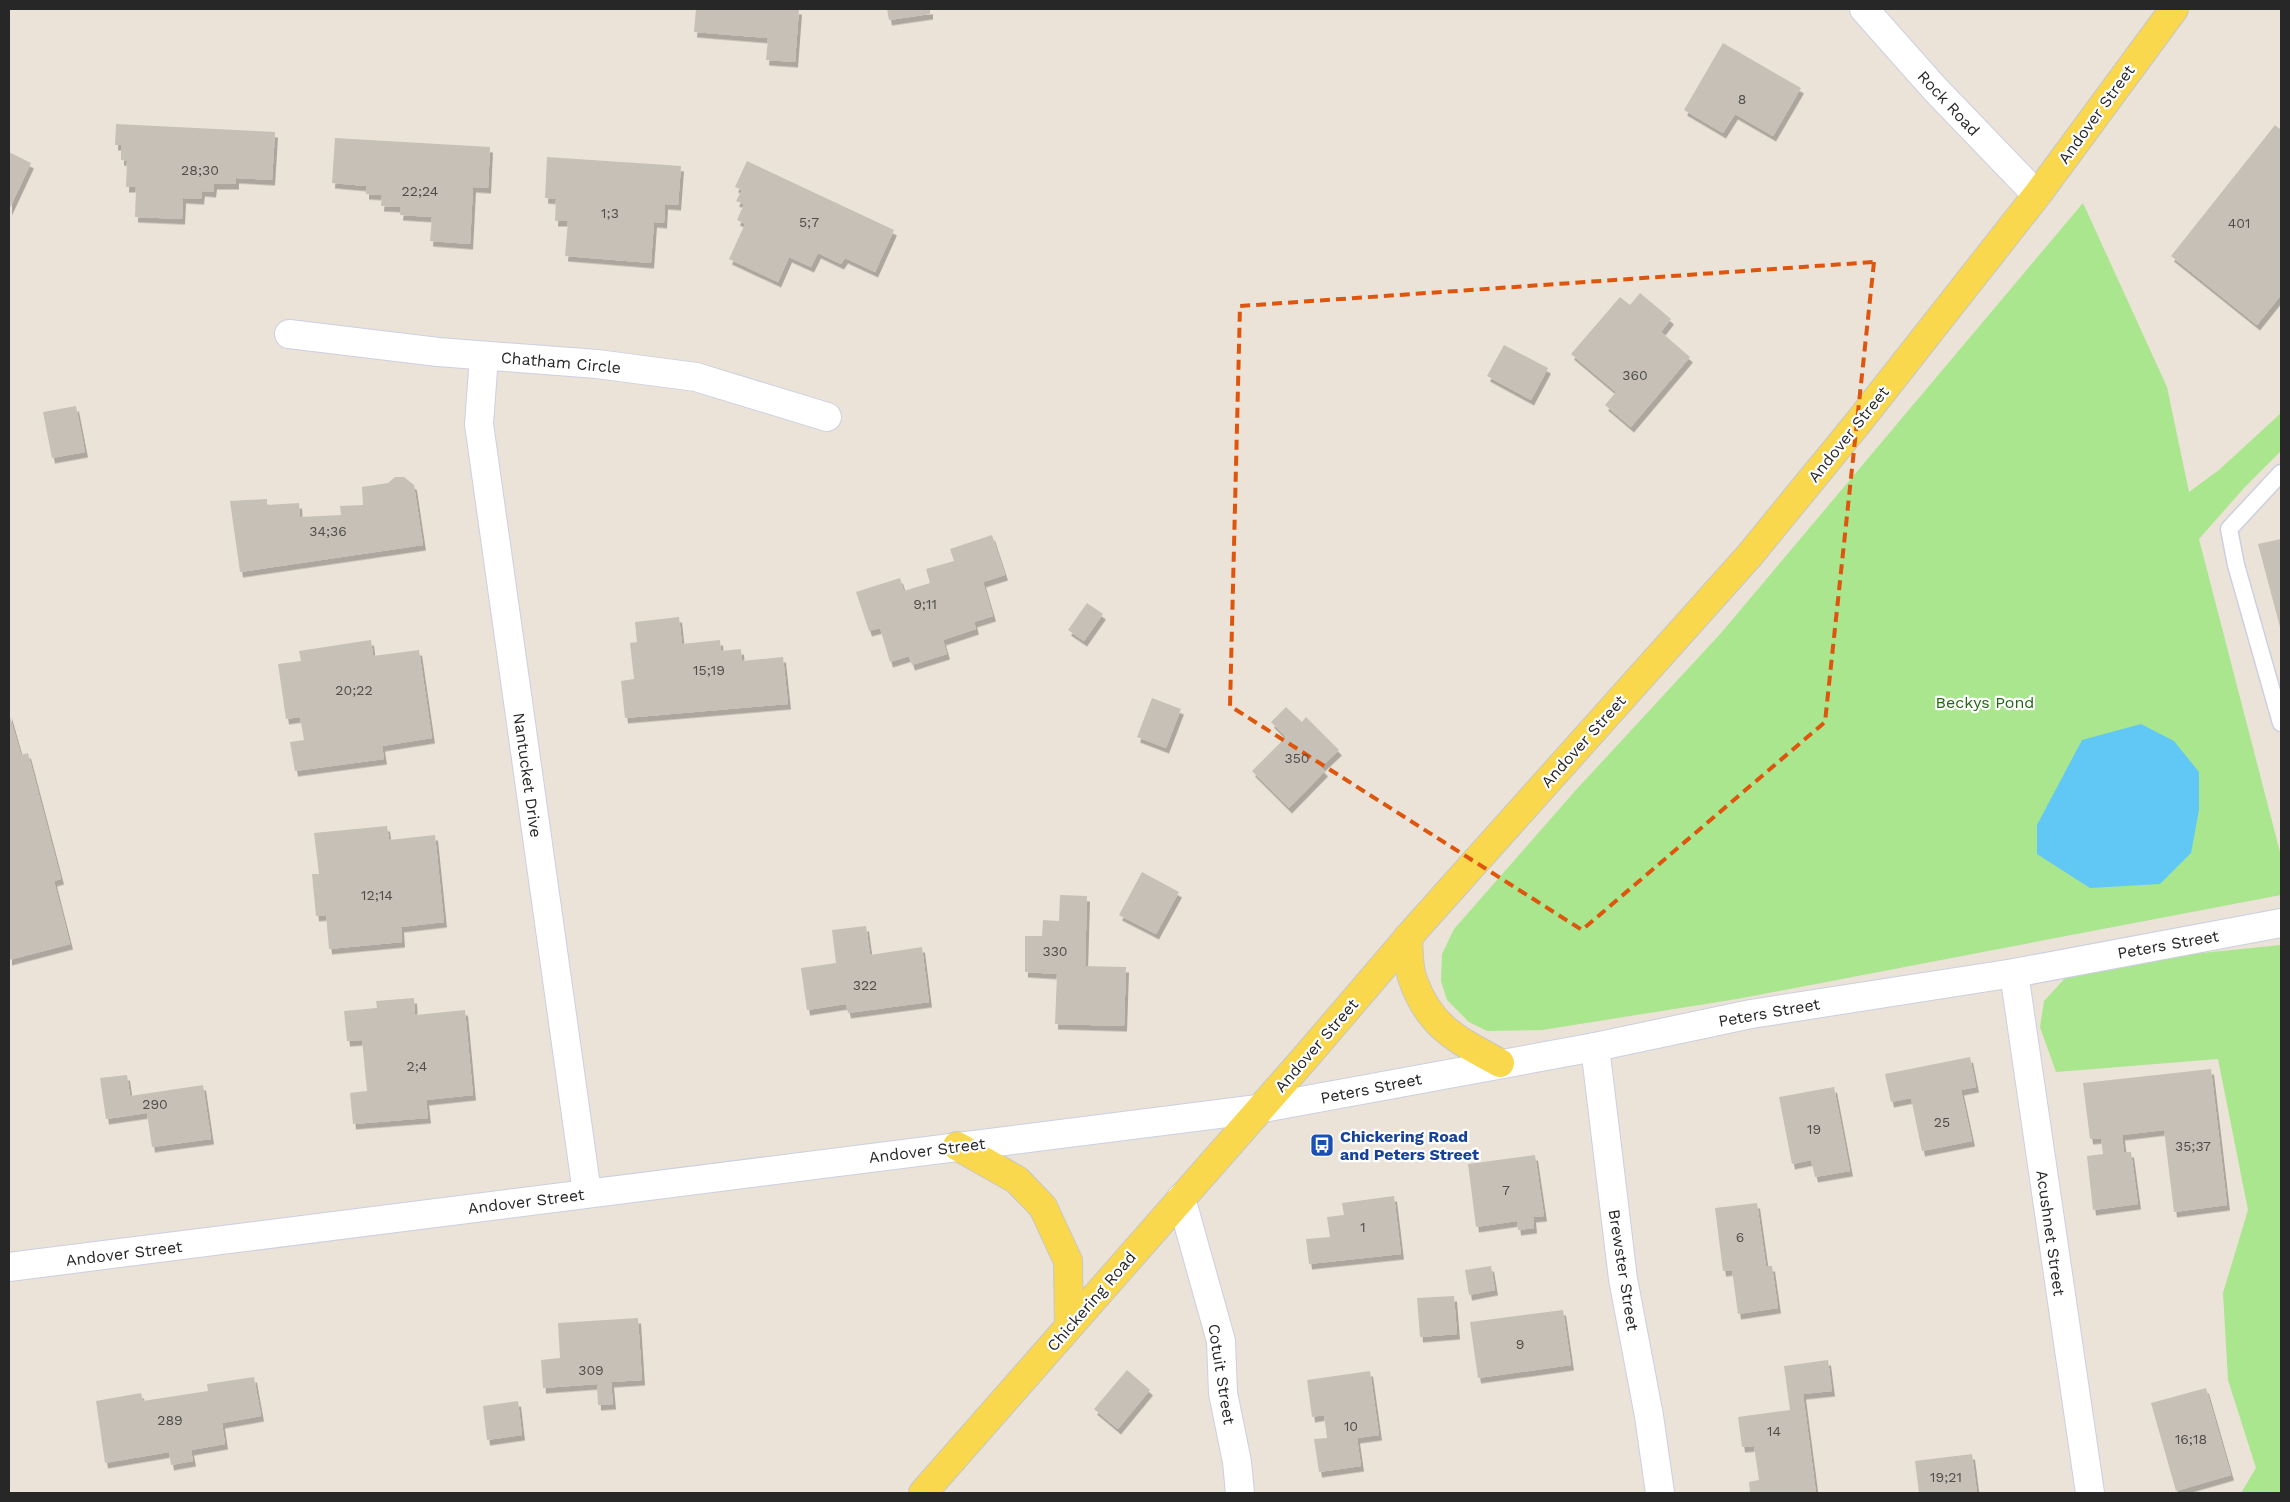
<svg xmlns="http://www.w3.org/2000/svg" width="2290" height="1502" font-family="'Work Sans',sans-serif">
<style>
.green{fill:#a9e68e}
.water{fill:#61c8f5}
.building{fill:#c6c0b7;filter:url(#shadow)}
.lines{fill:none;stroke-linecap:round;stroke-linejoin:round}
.service-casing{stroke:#cccfe1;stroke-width:19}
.minor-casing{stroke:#cccfe1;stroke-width:30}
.secondary-casing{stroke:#cccfe1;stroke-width:30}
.primary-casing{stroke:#c7c7c7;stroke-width:30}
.service{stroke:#fff;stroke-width:16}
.minor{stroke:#fff;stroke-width:28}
.secondary{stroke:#fff;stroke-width:28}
.primary{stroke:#f9d84e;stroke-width:28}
.marked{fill:none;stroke:#de560d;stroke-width:4;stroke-dasharray:10 6;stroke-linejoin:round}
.labels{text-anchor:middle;stroke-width:4.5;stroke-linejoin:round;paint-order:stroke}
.number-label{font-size:14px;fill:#4f4d4b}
.street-label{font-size:16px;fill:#272727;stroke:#fff}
.park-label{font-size:16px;fill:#226614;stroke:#fff}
.transit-label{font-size:16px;font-weight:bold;fill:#164399;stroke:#fff;text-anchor:start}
</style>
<defs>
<filter id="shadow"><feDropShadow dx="3" dy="5.5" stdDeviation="0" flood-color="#0004"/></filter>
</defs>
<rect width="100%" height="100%" fill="#ebe3d7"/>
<g class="green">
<polygon points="2083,203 2167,387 2189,492 2219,470 2281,413 2281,451 2244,488 2199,539 2281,856 2281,895 1737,999 1542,1030 1487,1031 1469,1022 1447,1000 1441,981 1442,954 1454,929 1575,791 1721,633"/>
<polygon points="2281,945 2281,1493 2241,1493 2256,1468 2228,1380 2223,1293 2248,1210 2218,1059 2056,1072 2040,1027 2044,1001 2068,975 2113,962"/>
</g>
<polygon class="water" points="2141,724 2174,741 2199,772 2199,810 2191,853 2160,884 2090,888 2037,854 2037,825 2082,740"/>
<g class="building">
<polygon points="696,9 799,9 795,62 766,60 768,38 694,32"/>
<polygon points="887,9 930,9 930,14 889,20"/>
<polygon points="1723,43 1801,88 1773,136 1735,114 1723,133 1684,110"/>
<polygon points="116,124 275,132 272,180 236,178 236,184 214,184 213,192 202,191 201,199 183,198 182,219 135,217 136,187 126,187 127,161 121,160 121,145 115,145"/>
<polygon points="2275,125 2281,130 2281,295 2257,325 2171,256"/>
<polygon points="335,138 490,147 488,188 473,187 470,244 430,241 432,217 400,215 401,207 381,206 382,195 366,194 366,186 332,183"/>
<polygon points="9,152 31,163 9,210"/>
<polygon points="547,157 681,166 678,205 665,204 664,223 654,222 651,263 565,256 568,221 555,221 556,199 545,198"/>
<polygon points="747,161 894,230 875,272 845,258 841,264 818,253 811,267 789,257 778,282 729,259 745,224 737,220 744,204 736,201 742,190 735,187"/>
<polygon points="1640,293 1671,319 1661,332 1690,357 1631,427 1605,405 1616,392 1571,354 1620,297 1630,305"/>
<polygon points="1504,345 1548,368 1531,400 1487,376"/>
<polygon points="76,406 85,452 52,458 43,412"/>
<polygon points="395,477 404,477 414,485 423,545 240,572 230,501 267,499 267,505 299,503 300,517 341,515 340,506 363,505 362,487 388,483"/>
<polygon points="992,535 1005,575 983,582 993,616 974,622 976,629 943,640 947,654 912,665 909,656 890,662 880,628 869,631 856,592 900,578 904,591 930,583 926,569 954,561 950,549"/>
<polygon points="2281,539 2281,631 2258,544"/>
<polygon points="1087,603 1103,614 1084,641 1068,630"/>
<polygon points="679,617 682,644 720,640 721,651 741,649 742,661 783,657 788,704 625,718 621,681 634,679 630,643 637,642 635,622"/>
<polygon points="371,640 373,656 419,650 432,738 382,746 384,759 295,771 290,742 304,740 300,717 286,719 278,664 301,661 299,651"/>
<polygon points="1152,698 1181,709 1166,748 1137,737"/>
<polygon points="1286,707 1302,722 1306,717 1339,750 1321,767 1325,771 1289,808 1252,771 1286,737 1271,722"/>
<polygon points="9,713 21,755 28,753 61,879 54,881 70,944 9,960"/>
<polygon points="387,826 389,840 435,835 444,922 401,927 402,942 329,949 326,915 316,916 312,874 319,874 314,833"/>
<polygon points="1142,872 1179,892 1156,934 1119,915"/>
<polygon points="1060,895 1087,896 1085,966 1126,967 1124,1026 1055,1024 1057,974 1025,972 1025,936 1042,936 1043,920 1059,921"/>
<polygon points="866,926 870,955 922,947 929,1002 848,1013 846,1004 807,1010 801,968 836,963 832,930"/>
<polygon points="414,998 415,1015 465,1010 473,1095 426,1100 428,1118 353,1124 350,1093 367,1091 362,1040 347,1041 344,1011 377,1008 376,1001"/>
<polygon points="1970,1057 1976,1087 1961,1090 1972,1141 1922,1151 1911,1098 1891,1102 1885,1074"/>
<polygon points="2211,1069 2227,1205 2174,1212 2164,1130 2122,1135 2124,1152 2131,1152 2138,1204 2093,1210 2087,1156 2103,1154 2101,1138 2090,1139 2083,1083"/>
<polygon points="127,1075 130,1096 203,1085 211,1139 152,1147 147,1113 106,1119 100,1078"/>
<polygon points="1834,1087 1850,1171 1815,1177 1811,1160 1792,1164 1779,1097"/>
<polygon points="1535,1155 1544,1216 1533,1217 1534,1228 1518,1230 1517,1221 1476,1227 1468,1164"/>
<polygon points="1394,1196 1401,1254 1309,1264 1306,1239 1330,1237 1327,1217 1344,1215 1342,1203"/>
<polygon points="1757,1203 1766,1266 1772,1266 1778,1308 1738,1314 1732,1270 1723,1271 1715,1208"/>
<polygon points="1491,1266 1495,1290 1469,1295 1465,1270"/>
<polygon points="1454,1296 1457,1334 1420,1337 1417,1298"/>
<polygon points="1563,1310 1571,1365 1478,1378 1470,1322"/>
<polygon points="638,1318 642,1380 611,1382 613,1404 598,1405 597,1384 543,1388 541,1360 560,1358 558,1323"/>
<polygon points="1828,1360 1832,1391 1803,1394 1816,1493 1750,1493 1749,1482 1759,1480 1754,1446 1742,1447 1738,1417 1790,1410 1784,1366"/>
<polygon points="1127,1370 1150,1390 1118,1429 1094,1409"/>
<polygon points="1370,1371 1379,1435 1357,1438 1361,1466 1319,1472 1314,1439 1327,1438 1324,1415 1312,1417 1307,1380"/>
<polygon points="254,1377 261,1416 222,1423 225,1444 191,1450 193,1461 171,1465 169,1452 105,1463 96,1401 141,1393 143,1401 208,1391 207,1384"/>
<polygon points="2206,1388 2231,1475 2176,1491 2151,1403"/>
<polygon points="518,1401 522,1435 487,1440 483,1406"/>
<polygon points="1972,1454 1977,1493 1919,1493 1915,1461"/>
</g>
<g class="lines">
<g class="service-casing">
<polyline id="service" points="2281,473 2229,529 2236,565 2281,723"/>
</g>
<g class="minor-casing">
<g id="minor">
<polyline points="1864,9 1935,89 2037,195"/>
<polyline points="289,334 438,352 597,364 696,377 827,417"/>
<polyline points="484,356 479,424 587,1193"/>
<polyline points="2014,973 2090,1493"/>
<polyline points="1595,1047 1623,1279 1649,1416 1660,1493"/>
<polyline points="1181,1198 1221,1341 1223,1393 1237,1462 1240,1493"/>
</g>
</g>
<g class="secondary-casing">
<polyline id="secondary" points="9,1267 1258,1109 1595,1047 1751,1014 2014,973 2281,923"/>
</g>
<g class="primary-casing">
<g id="primary">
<path d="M1408,937C1409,951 1408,967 1413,980C1430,1028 1458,1040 1500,1063"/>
<polyline points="957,1146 1017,1180 1043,1207 1068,1261 1069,1326"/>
<polyline points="923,1493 1305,1058 1418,926 1749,556 1857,424 2037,195 2174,9"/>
</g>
</g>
<use href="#service" class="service"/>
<use href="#minor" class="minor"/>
<use href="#secondary" class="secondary"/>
<use href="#primary" class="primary"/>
</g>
<path class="marked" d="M1874,262L1825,722L1582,930L1230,706L1240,306Z"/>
<defs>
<g id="bus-square" transform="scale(1.25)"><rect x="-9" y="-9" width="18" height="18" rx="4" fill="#1a4fb4" stroke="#fff"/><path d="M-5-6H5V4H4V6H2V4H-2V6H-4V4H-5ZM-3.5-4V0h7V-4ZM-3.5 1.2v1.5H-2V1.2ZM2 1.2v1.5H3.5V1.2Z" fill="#fff"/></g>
</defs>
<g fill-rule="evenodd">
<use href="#bus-square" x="1322" y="1145"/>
</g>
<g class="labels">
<g class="number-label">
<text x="1742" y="104">8</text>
<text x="200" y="175">28;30</text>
<text x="420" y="196">22;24</text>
<text x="610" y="218">1;3</text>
<text x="809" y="227">5;7</text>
<text x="2239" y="228">401</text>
<text x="1635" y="380">360</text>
<text x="328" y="536">34;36</text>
<text x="925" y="609">9;11</text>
<text x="709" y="675">15;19</text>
<text x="354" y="695">20;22</text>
<text x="1297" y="763">350</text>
<text x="377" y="900">12;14</text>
<text x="1055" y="956">330</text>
<text x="865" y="990">322</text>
<text x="417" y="1071">2;4</text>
<text x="155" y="1109">290</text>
<text x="1942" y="1127">25</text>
<text x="1814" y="1134">19</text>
<text x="2193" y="1151">35;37</text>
<text x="1506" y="1195">7</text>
<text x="1363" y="1232">1</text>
<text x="1740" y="1242">6</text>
<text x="1520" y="1349">9</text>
<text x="591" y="1375">309</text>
<text x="170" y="1425">289</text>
<text x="1351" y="1431">10</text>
<text x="1774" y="1436">14</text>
<text x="2191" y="1444">16;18</text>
<text x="1946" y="1482">19;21</text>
</g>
<g class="street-label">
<text transform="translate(1949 103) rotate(47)" y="6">Rock Road</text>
<text transform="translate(2096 114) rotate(-54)" y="6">Andover Street</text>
<text transform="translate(561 362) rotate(5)" y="6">Chatham Circle</text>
<text transform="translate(1848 434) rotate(-51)" y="6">Andover Street</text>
<text transform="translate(1583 741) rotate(-48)" y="6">Andover Street</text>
<text transform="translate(528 775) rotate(82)" y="6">Nantucket Drive</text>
<text transform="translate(2168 944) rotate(-10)" y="6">Peters Street</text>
<text transform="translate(1769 1012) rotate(-10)" y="6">Peters Street</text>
<text transform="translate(1316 1045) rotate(-49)" y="6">Andover Street</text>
<text transform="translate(1371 1088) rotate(-11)" y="6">Peters Street</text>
<text transform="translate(927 1150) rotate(-7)" y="6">Andover Street</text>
<text transform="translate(526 1201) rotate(-7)" y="6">Andover Street</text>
<text transform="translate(2051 1233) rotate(82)" y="6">Acushnet Street</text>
<text transform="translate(124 1253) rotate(-7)" y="6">Andover Street</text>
<text transform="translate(1624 1270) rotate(81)" y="6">Brewster Street</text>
<text transform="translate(1091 1301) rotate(-49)" y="6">Chickering Road</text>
<text transform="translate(1222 1374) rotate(81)" y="6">Cotuit Street</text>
</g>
<g class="park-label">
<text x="1985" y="708">Beckys Pond</text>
</g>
<g class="transit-label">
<text x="1340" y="1142">Chickering Road<tspan x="1340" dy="18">and Peters Street</tspan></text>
</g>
</g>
<rect width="2290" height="1502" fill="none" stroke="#272727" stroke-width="20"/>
</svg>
